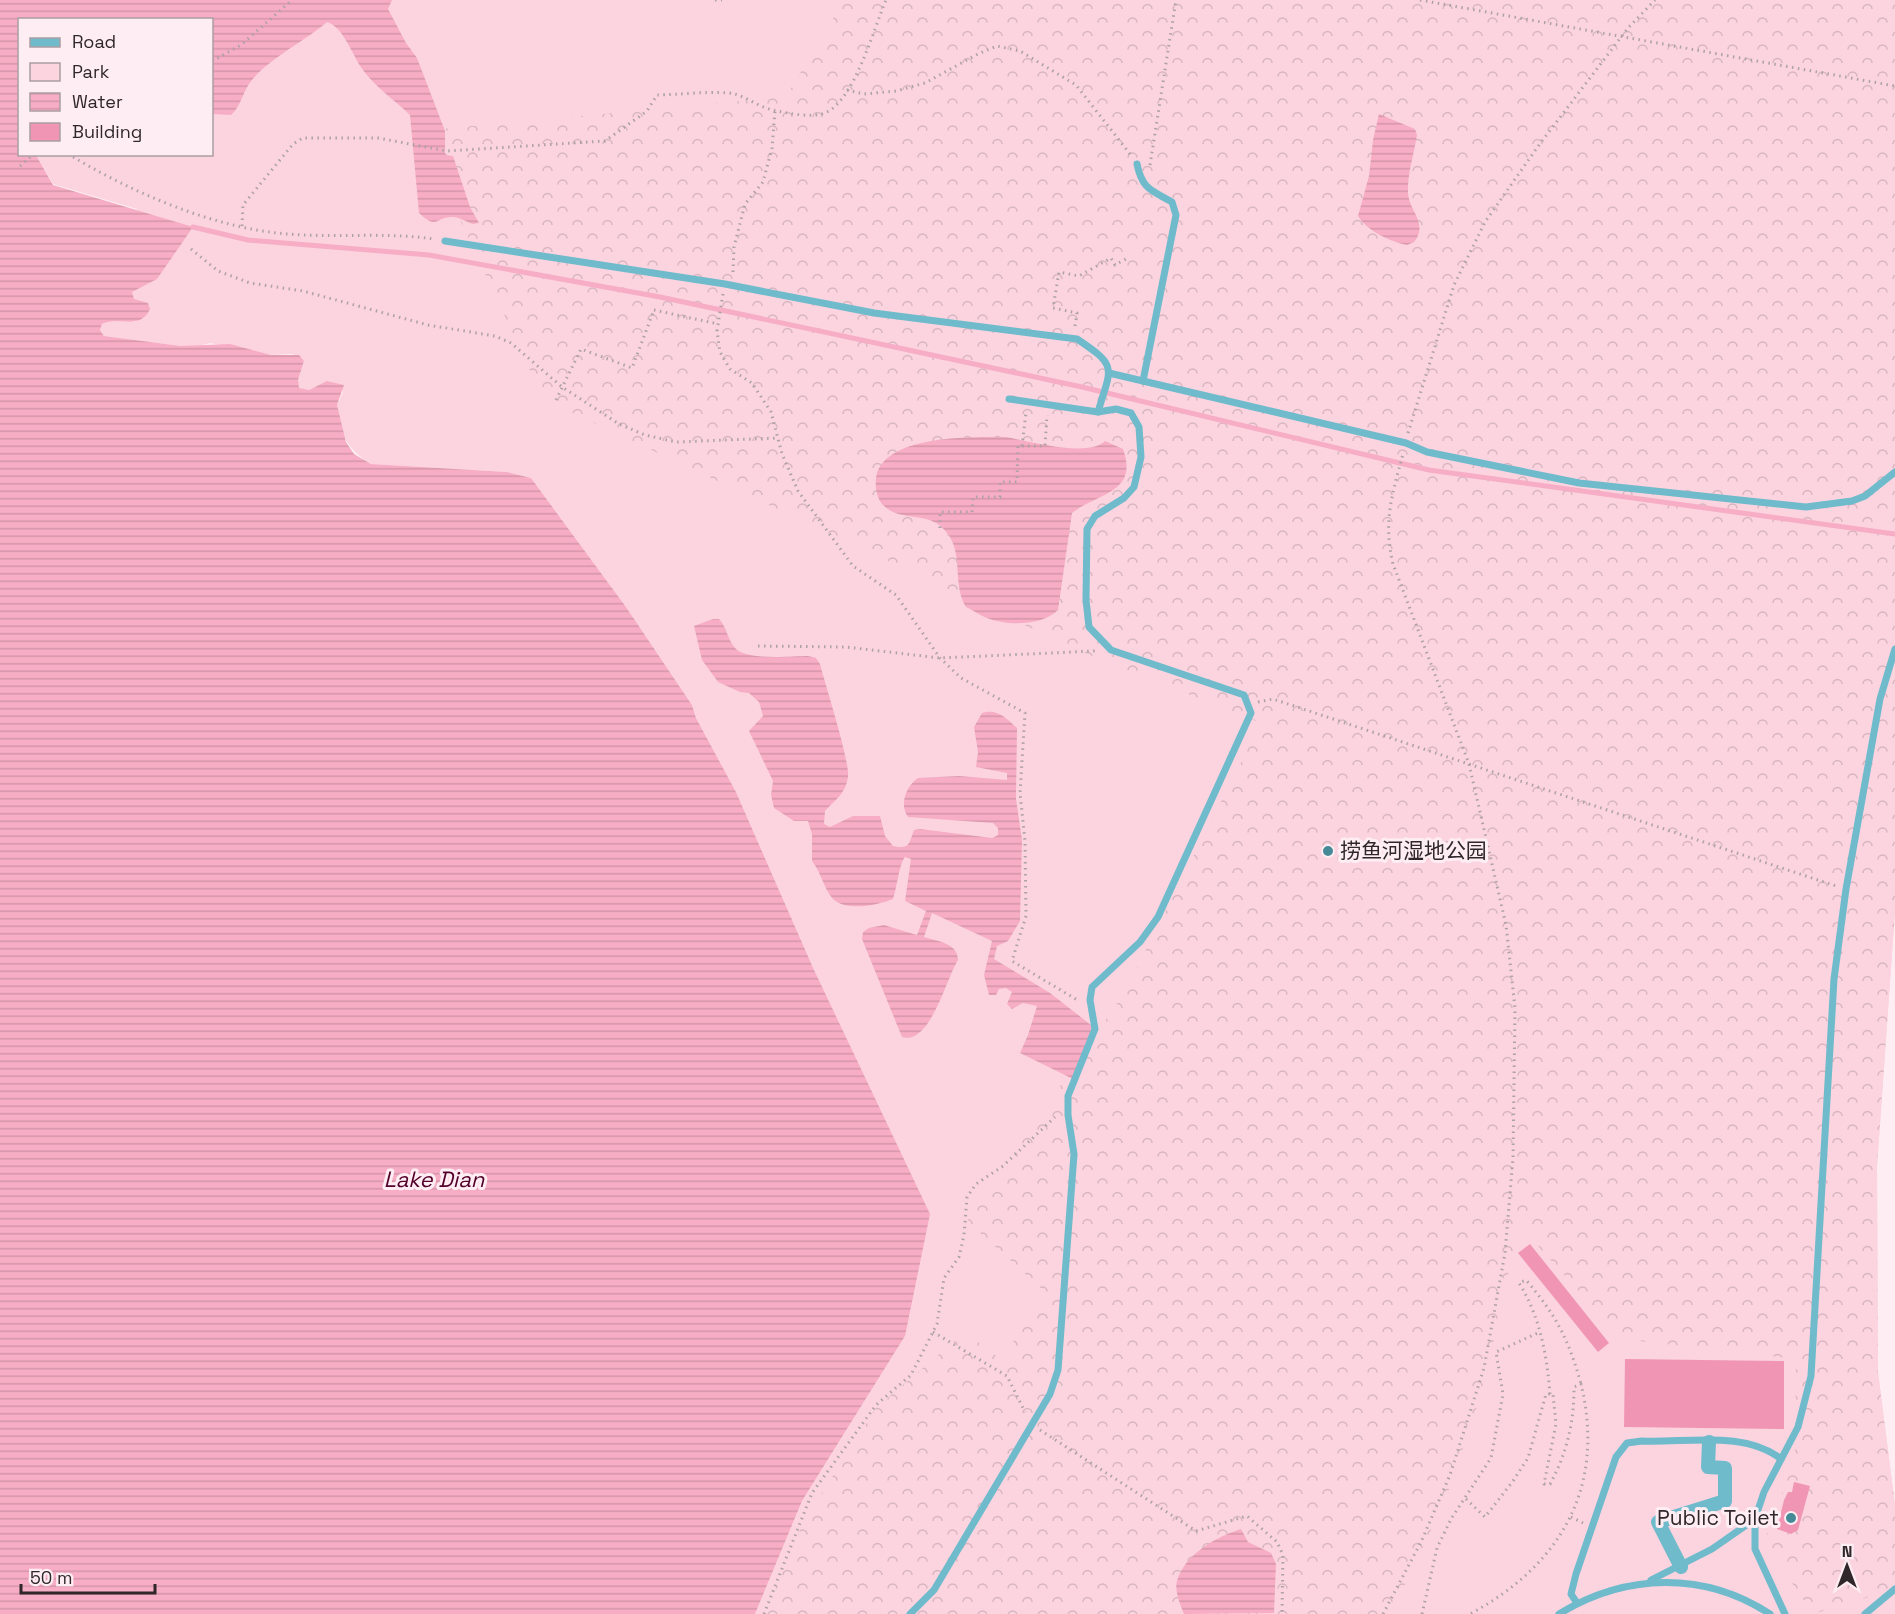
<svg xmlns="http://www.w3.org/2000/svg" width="1895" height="1614" font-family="'Space Grotesk','Noto Sans SC',sans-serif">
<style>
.green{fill:#fbd4e0}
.forest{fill:url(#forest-crowns)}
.water{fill:url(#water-rules)}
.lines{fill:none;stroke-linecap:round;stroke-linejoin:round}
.stream{stroke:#f7adc5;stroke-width:5}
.building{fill:#f096b4}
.path{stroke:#aea1a6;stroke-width:3;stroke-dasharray:1.5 4.5;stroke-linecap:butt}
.lane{stroke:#6fbbcb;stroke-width:7}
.street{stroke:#6fbbcb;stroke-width:14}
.path-bridge{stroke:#aea1a6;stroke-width:3;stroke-dasharray:1.5 4.5;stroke-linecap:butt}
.poi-dot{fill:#468a98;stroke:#feeef3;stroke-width:2}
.labels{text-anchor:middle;stroke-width:6;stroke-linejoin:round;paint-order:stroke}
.poi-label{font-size:21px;fill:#2f272a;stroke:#feeef3;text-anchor:start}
.water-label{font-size:22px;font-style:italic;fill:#53012a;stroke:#feeef3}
</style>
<defs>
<pattern id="forest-crowns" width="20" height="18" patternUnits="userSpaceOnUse" patternTransform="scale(1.5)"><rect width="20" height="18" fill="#fbd4e0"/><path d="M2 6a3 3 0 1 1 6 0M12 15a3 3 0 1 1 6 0" fill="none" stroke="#d7b6c0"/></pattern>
<pattern id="water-rules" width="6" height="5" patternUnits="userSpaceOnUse" patternTransform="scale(1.5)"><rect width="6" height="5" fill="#f7adc5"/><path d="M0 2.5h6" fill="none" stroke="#d495a9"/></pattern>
</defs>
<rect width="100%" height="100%" fill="#feeef3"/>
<path class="green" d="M276,0H1895V911L1877,1167L1878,1372L1895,1505V1614H755L802,1501L905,1336L814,970L736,792L696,718L692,705L626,607L531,478L507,472L371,464C345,448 341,433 337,405L343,392L328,381L309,390L298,388V380L304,361L292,354L271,355L210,343L196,347L181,346L104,336L100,330L102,324L108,321L136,322L132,292L137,288V209L53,184L36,155L212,154V41Z"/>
<polygon class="forest" points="844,0 1895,0 1895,911 1877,1167 1878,1372 1895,1505 1895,1589 1813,1614 1764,1542 1795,1458 1796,1359 1622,1339 1519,1225 1483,1389 1445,1501 1391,1614 764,1614 804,1521 876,1408 965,1332 1002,1360 1044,1291 967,1221 1123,995 1261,723 1082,652 543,399 419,131 786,97"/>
<g class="water">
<path d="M0,0H392L388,9L406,43L417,58L445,131V155L453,156L470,207L479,223L473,224C467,222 461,218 454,217C435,216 438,231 419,213L410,115C395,100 376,88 363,70C353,57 344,27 327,22C305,41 270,58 252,80C243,90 241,107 231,115L212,114V20H20V154L36,155L53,185L193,227L157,279L132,292L134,299L148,303L150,309C140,331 119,316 102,324L100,330L104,336L181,346L230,344L271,355H299L304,361L298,380L299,388L309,390L327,381L344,385L337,405L346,442L354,454L371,464L507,472L531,478L626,607L692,705L696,718L736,792L814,970L930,1214L905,1336L802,1501L755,1614H0Z"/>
<path d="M1379,114L1415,129L1417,135C1414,154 1407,175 1408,193C1409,211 1429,224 1414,242L1407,245C1391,242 1367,231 1358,216L1369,176L1373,140Z"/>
<path d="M1006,437C1029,441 1088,458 1105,441L1123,449C1139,493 1098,493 1072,513L1058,610C1042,626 1007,626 987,618C979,615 973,610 966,607C952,585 964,554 947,533C930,509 902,524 883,505C877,499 875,487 876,479C881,434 973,437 1006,437Z"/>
<path d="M713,619H719C727,627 727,639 735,648C746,661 791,656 808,656L816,658L820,664C825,684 850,761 848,777C846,793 835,800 825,811L824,824L830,827L853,816H880L885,836L893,846C910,850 909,843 914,830L920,829L992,838L998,835V828L993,823L908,817C899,805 906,786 918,778L959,776L1007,780V773L976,767L978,752L974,727L982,713C997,708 1006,718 1017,728L1016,799L1022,840L1020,921L1008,941L997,946L994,959L1050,993L1091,1025L1092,1033L1073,1079L1020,1053L1028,1035L1037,1006L1023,1003L1012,1009L1007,1004L1012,992L1006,988L999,989L996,995H989L984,975L992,941L932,913L924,937C937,941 958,943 958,960C946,979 930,1046 902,1037L862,939L863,932L869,928L884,925L917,935L926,911L905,901L911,859L905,857C899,864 897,888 893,899C878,905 847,912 833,899C824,889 821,872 812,861V834L808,821H794L774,808L771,795L773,781L749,731L763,716L759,702L749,693L740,692L718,682L702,660L694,626Z"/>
<path d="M1241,1529L1248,1542L1271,1553L1276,1564L1274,1613L1184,1614C1181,1606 1174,1591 1177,1581C1185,1554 1216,1537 1241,1529Z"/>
</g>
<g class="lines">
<polyline class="stream" points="193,227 248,240 429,255 660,297 1082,387 1429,470 1895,534"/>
</g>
<g class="building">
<polygon points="1530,1244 1609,1343 1598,1352 1518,1253"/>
<polygon points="1625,1359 1784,1361 1784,1429 1624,1427"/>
<polygon points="1794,1482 1810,1486 1798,1530 1791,1534 1777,1529 1784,1500 1788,1492 1792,1492"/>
</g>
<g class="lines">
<g class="path">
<polyline points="715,0 722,0"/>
<polyline points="1420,0 1895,86"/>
<polyline points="212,61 241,45 292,0"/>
<polyline points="847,90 864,94 896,91 925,83 978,54 997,46 1020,51 1076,85 1130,154"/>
<path d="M68,154C131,192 213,228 287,234C336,238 386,232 434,239"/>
<polyline points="1150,165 1176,0"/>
<polyline points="20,166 34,154"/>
<path d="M242,226L243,205L293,144L303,138H378L447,151L605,141L647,111L657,95C676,95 718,90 735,94C748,98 759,107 773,110C787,113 813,119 827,112C855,98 874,28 886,0"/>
<polyline points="191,249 218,271 250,283 303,291 428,325 495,336 511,343 562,387 619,424 645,435 676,442 778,438"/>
<polyline points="733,272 734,247 745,204 763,182 772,148 775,111"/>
<polyline points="723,294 717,331 720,352 730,369 752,383 771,412 782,454 798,491 853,566 896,595 940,658 961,678 1025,713 1020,793 1025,841 1026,916 1012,961 1079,1001"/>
<polyline points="654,310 718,324"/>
<polyline points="1075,326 1077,313 1053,308 1059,272 1079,276 1111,258 1115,265 1126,259"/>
<polyline points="1408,433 1454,285 1485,222 1539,145 1628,28 1655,0"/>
<polyline points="1022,446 1026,412"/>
<polyline points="940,528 940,512 972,512 973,497 1000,497 1000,482 1017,482 1018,446 1045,446 1047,415"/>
<polyline points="758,646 846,647 940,658 1095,651"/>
<polyline points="1258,702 1273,699 1836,886"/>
<polyline points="933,1332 1007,1376 1025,1412"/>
<path d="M1550,1394C1547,1356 1540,1316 1519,1283L1526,1280C1556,1315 1569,1340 1581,1384"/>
<polyline points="1040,1430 1196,1531 1247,1516 1277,1542 1283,1555 1282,1614"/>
<path d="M1466,1499L1485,1517L1513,1481L1528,1458L1546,1394H1553L1556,1424L1544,1484H1550C1567,1453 1574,1423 1574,1387L1581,1384C1606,1487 1561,1565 1470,1614"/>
<polyline points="1571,1517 1583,1523"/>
<polyline points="764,1614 812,1493 876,1405 911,1375 937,1324 944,1278 959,1257 964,1235 967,1197 976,1184 1003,1166 1055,1117"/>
<path d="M1383,1614L1421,1542L1450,1475L1484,1368L1505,1253L1513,1158L1515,1008L1506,925L1469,764L1393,564C1383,521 1392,495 1403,454"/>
<polyline points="1422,1614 1437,1548 1451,1519 1491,1458 1503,1394 1496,1352 1540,1332"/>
</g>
<g class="lane">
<path d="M1137,164C1142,189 1151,190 1172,202L1176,215L1143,381"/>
<path d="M445,241L725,284L874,313L1077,339C1119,367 1111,367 1098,412"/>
<polyline points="1109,373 1406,443 1427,452 1579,483 1806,507 1852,501 1865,496 1895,472"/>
<polyline points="1651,1580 1712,1549 1755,1519"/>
<path d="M1577,1603L1571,1594L1576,1574L1616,1457L1627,1443L1642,1441C1686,1443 1745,1430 1781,1459"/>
<polyline points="910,1614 934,1590 1050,1394 1058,1370 1074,1154 1068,1115 1068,1096 1095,1029 1090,1000 1092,987 1140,942 1158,917 1251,713 1244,695 1111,650 1089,627 1086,600 1087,529 1095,516 1124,498 1134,487 1141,457 1139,427 1131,413 1116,409 1098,412 1009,399"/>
<path d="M1559,1614C1626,1573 1704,1571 1770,1614"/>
<polyline points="1785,1614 1755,1549 1755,1519 1764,1492 1798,1427 1811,1376 1834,979 1846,889 1880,699 1895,649"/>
<polyline points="1865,1614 1895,1589"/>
</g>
<polyline class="street" points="1681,1567 1658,1522 1725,1501 1725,1468 1708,1467 1709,1442"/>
<polyline class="path-bridge" points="556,400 581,349 632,368 654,310"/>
</g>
<g class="poi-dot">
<circle cx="1328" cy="851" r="6"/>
<circle cx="1791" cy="1518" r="6"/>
</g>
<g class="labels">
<g class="poi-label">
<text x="1340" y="858">捞鱼河湿地公园</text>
<text x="1779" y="1525" text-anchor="end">Public Toilet</text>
</g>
<g class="water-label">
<text x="434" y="1187">Lake Dian</text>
</g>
</g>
<rect x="18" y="18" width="195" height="138" fill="#feeef3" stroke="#ab9ea3" stroke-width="1.5"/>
<rect x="30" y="38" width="30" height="9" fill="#6fbbcb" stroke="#ab9ea3" stroke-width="1.5"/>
<text x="72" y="48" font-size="18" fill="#2f272a">Road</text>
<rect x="30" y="63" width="30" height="18" fill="#fbd4e0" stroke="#ab9ea3" stroke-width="1.5"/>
<text x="72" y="78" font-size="18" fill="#2f272a">Park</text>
<rect x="30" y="93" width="30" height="18" fill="url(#water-rules)" stroke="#ab9ea3" stroke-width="1.5"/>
<text x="72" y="108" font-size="18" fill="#2f272a">Water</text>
<rect x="30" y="123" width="30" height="18" fill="#f096b4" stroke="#ab9ea3" stroke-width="1.5"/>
<text x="72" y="138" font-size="18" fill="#2f272a">Building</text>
<g transform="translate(1847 1566)" stroke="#feeef3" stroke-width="4.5" paint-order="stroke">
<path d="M0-4.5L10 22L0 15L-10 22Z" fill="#2f272a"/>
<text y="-9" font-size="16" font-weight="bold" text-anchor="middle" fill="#2f272a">N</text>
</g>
<path d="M21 1584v9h134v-9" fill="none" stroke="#2f272a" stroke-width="3"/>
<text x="30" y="1584" font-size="18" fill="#2f272a" stroke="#feeef3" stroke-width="4.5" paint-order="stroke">50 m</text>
</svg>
